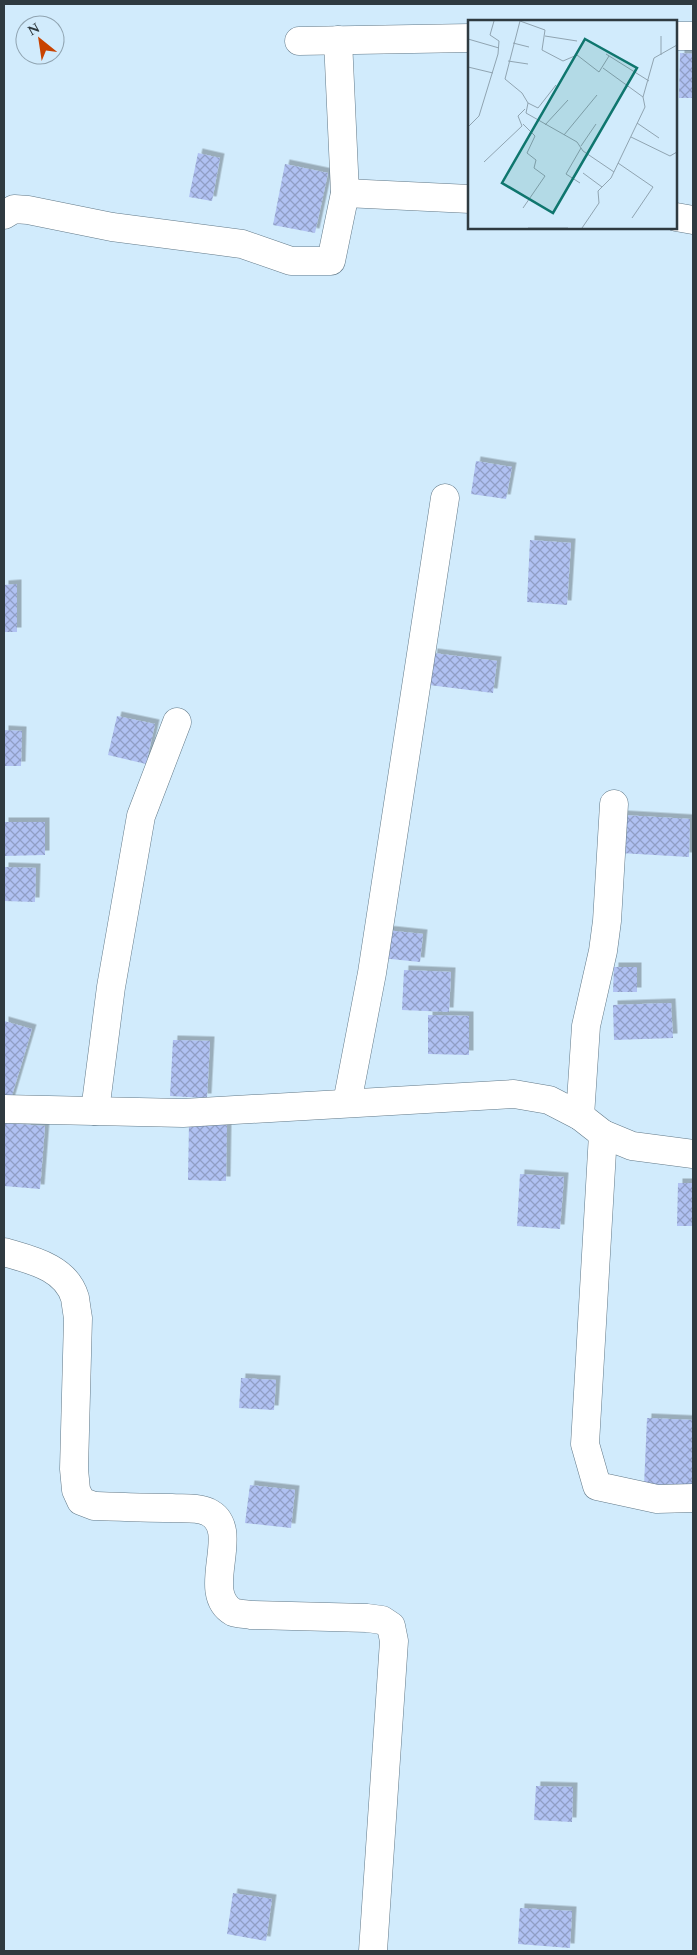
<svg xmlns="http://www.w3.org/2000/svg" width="697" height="1955" font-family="Spectral,serif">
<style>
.building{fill:url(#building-cross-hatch);filter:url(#shadow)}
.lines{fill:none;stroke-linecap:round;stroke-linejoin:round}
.minor-casing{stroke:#627988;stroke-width:29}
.minor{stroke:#fff;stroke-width:28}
.inset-road{fill:none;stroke:#90a4b1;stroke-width:1}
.view{fill:#0f766e;fill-opacity:0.15;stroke:#0f766e;stroke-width:2.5}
.inset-edge{fill:none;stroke:#2f3a40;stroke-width:2.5}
</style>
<defs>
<pattern id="building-cross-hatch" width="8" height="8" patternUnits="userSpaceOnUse" patternTransform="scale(1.25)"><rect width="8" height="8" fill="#b0c1f2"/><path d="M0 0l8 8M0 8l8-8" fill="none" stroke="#909ec5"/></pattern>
<filter id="shadow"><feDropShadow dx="4.5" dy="-4.5" stdDeviation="0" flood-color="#0004"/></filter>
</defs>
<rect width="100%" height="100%" fill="#d1ebfc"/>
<g class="building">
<polygon points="680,53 693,54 693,98 679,98"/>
<polygon points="198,153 220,158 212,201 189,197"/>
<polygon points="285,164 328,173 315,233 273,225"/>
<polygon points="476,461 512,467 506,499 471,494"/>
<polygon points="530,540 571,543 567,605 527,602"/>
<polygon points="17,584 17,632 4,632 4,585"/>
<polygon points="433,653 497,661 493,693 429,685"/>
<polygon points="117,716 155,724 146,764 108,755"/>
<polygon points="4,730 22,731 21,766 4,766"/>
<polygon points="622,815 690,819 689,857 620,853"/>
<polygon points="4,822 45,822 45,855 4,856"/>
<polygon points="4,867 36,868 35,902 4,901"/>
<polygon points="385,930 423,934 420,962 381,958"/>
<polygon points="614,967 637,967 637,992 613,992"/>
<polygon points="404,970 451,972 449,1012 402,1010"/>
<polygon points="671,1003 673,1038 614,1040 613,1005"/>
<polygon points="428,1015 469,1016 469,1055 428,1054"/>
<polygon points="4,1021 32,1029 9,1105 4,1104"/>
<polygon points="173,1040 210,1041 207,1098 170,1096"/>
<polygon points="4,1123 45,1126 40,1189 4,1186"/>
<polygon points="189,1123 227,1124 226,1181 188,1180"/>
<polygon points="520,1174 564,1177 560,1229 517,1226"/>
<polygon points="678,1183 693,1183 693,1226 677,1226"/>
<polygon points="241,1378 276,1380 274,1410 239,1408"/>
<polygon points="647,1418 693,1420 693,1488 644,1486"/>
<polygon points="250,1485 295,1490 291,1528 245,1523"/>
<polygon points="536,1786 573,1787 572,1822 534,1820"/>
<polygon points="233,1893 272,1899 266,1941 227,1934"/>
<polygon points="520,1908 572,1911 570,1948 518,1944"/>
</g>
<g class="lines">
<g class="minor-casing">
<g id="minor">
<polyline points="676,36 693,36"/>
<polyline points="299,41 470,38"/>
<polyline points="345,193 470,199"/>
<polyline points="4,215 14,209 28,210 112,227 242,244 291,261 331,261 345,193 338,40"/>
<polyline points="676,217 693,220"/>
<polyline points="347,1103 372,973 445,498"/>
<polyline points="4,1109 183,1113 514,1094 549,1100 580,1116 603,1134 632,1146 693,1154"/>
<polyline points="95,1111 111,987 141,816 177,722"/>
<polyline points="580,1116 586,1026 603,951 607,921 614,804"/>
<polyline points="603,1134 585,1444 597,1486 657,1499 693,1498"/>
<path d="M4,1252C31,1260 66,1267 75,1298C76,1305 77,1312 78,1318L74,1469L76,1490L81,1501L94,1506C120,1507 145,1508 171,1508C182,1509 198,1507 208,1512C244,1529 198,1592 233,1612C238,1614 246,1614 251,1615L367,1618L382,1620L391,1626L394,1641L373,1951"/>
</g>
</g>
<use href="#minor" class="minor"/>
</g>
<g transform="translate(468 20)">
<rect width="209" height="209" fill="#d1ebfc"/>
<path class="inset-road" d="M52,1L37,59L54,73L60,83L58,93L109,122L115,131L146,152M52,1L77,10L74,30L95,41L109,35L131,52L141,36M77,16L109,21M193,16V35M0,19L31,28M45,23L61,27M138,34L181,61M40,41L60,44M0,47L25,53M135,48L175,77M60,83L70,88L88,65M169,103L191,118M55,104L67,116L59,133L68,140L66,148L77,156L55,188M77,105L100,80M0,107L11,96L30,34L31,21L22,15L26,1M96,115L129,75M163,117L202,136L209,132M113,126L128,104M16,142L54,106L50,96L57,89M150,143L185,167L164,198M115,153L134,167M112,163L98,154L113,128M60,208H100M114,208L131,183L130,171L143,158L177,87L175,77L186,38L209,25"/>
<path class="view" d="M117,19L169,48L85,193L34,163Z"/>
<rect width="209" height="209" class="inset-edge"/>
</g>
<rect width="697" height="1955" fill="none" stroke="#2f3a40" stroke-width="10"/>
<g transform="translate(40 40) rotate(330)"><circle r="24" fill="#d1ebfc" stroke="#90a4b1"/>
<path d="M0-4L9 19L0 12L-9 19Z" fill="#c84200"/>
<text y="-8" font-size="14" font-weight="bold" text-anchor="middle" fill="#2f3a40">N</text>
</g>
</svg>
